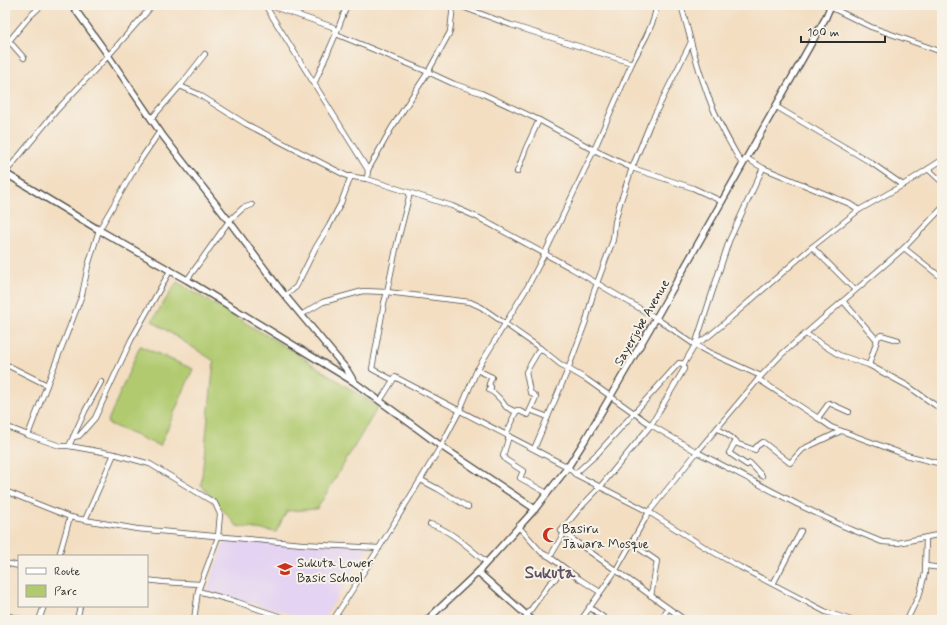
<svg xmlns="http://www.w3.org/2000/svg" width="947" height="625" font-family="Mynerve,sans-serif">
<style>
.built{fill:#e4d3f2}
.green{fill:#b1ca70;stroke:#6e7a4e}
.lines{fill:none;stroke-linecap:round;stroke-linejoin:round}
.minor-casing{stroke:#494642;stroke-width:6}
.tertiary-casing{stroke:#494642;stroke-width:8}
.minor{stroke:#fff;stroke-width:4.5}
.tertiary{stroke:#fff;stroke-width:5.5}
.labels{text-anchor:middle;stroke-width:4;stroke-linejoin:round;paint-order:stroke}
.street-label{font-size:13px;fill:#2b2b2b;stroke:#f7f3e8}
.poi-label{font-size:13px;fill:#2b2b2b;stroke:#f7f3e8;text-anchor:start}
.district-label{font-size:17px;font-weight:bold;fill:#5e5161;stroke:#f7f3e8}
</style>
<rect width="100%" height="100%" fill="#f7f3e8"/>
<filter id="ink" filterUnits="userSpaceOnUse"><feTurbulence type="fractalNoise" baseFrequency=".025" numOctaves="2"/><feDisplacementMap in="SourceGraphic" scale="8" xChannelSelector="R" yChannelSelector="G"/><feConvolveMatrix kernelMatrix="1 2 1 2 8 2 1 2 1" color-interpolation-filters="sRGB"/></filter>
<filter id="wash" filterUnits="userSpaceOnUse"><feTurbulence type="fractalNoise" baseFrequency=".012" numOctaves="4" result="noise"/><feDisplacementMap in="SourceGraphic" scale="16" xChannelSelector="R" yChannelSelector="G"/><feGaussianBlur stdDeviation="0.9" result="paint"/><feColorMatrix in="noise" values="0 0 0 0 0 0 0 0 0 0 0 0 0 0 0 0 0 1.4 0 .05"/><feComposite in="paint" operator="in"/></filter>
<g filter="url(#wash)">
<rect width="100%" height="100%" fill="#f3dec2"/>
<polygon class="built" points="226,538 302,544 360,544 369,546 323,620 306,620 284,612 207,591"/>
<g class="green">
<polygon points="177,282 291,350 378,407 317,509 287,511 276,532 237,526 201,485 214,361 152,321"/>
<polygon points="140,346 193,369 160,446 107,423"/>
</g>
</g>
<g filter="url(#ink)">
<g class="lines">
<g class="minor-casing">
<g id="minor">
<polyline points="265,5 368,170"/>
<polyline points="268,5 333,27 336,34 428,72 454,84 481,93 539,120 594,150 632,168 693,188 721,201"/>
<polyline points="457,5 511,25 632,63"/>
<path d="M681,5C689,32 695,61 705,87C714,115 728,140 742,164"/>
<polyline points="826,5 871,27 942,52"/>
<polyline points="24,58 9,41 29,17 42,5"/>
<polyline points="314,84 336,34 347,5"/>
<polyline points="180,86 205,54"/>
<polyline points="775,106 870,162 903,185"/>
<polyline points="151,119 180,86 198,94 246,124 347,176 367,179 452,206 479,218 571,268 656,318 695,345 708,352 761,376"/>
<polyline points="746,158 763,168 850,204 859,210"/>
<polyline points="928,169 942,182"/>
<polyline points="517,172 526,148 539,120"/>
<polyline points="5,173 56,111 108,56 153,5"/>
<polyline points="367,179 368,170 391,129 428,72 450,32 453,5"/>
<polyline points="812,247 855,290"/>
<polyline points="904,248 942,278"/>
<polyline points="187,280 229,221 243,208 252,205"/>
<polyline points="285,296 296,287 316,247 329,226 341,203 351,176"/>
<polyline points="843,301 877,340 869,365"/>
<polyline points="301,315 323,302 363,291 387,292 470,302 481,307 540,348 560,364 586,379 651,425 697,452 797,504 843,526 882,542 898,543 942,534"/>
<polyline points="806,334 839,355 869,365 908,386 942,410"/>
<polyline points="876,339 881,335 898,340"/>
<polyline points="695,345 709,336 721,326 812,247 859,210 903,185 942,160"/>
<polyline points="5,364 47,385"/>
<polyline points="477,370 492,377 489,384 491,387 489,390 494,393 501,400 506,407 516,412"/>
<polyline points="758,379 818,418 831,427 906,455 942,464"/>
<polyline points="393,380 372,369 384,303 387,292 397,244 410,193"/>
<polyline points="380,401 395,377 568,467 575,474 649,512 706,548 740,567 826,612 851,620"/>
<polyline points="530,410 548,417"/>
<polyline points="818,418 829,403 849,412"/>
<polyline points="5,426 28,435 60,446 69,446 114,454 150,464 215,503 220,514 218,537 198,591 194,620"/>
<polyline points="717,428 735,440 738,444 755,450 756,447 763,442 790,463 803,449 841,431"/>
<polyline points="506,434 513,420 512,420 517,410 528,415 536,397 530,392 526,372 540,348"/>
<polyline points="28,435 47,385 82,295 88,266 99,230 137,165 160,131"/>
<polyline points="509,436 503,456 506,460 523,471 520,478 547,493"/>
<polyline points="73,437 79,436 95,418 131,340 170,271"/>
<polyline points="736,441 729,453 747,465 750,463 762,476"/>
<polyline points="69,446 85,411 101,382"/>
<polyline points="534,449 567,372 586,321 593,294 613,240 615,222 620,203 632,168 650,124 691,42"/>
<polyline points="575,474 598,453 679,363 684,364"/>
<polyline points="421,480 438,489 468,507"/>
<polyline points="5,491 70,517 85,520 137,529 302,544 379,548"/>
<polyline points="85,520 114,454"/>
<path d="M430,524C452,531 469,548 486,562"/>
<polyline points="518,526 542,553 550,557 578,578 600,592"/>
<polyline points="939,535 942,522"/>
<polyline points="631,543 657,561 651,596"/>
<polyline points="59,556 70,517"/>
<polyline points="550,557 564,533"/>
<polyline points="5,563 19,566"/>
<polyline points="926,566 942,568"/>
<polyline points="147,580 163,582 200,584"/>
<polyline points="773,584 801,531"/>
<polyline points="198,591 237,602 290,620"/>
<polyline points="589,607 603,617 605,620"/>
<polyline points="5,615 24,620"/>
<polyline points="527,615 550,583 555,579 563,567"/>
<polyline points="39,620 44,606"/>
<polyline points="77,620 80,606"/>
<polyline points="333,620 379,548 441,446 460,410 477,370 528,286 545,253 594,150 632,63 646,37 653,21 657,5"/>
<polyline points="581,620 616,570 649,512 697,452 761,376 782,354 904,248 942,208"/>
<polyline points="661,620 668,608"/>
<polyline points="685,620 561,531 579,509 600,487 651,425 684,369 684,364 695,345 699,333 729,241 763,168"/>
<polyline points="907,620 920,593 925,573 926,538"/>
</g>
</g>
<g class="tertiary-casing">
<g id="tertiary">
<polyline points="72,5 105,51 163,136 229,221 282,292 347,370 353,380"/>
<polyline points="5,173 99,230 187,280 354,382 441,446 535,509"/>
<polyline points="478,572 532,620"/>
<polyline points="427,620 478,572 535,509 568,467 585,440 656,318 825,19 831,5"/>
</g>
</g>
<use href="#minor" class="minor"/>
<use href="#tertiary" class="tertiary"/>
</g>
</g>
<defs>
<g id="mosque-bare" transform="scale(1.2)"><path d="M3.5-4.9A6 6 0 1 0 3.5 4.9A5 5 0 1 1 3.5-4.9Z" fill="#c8321e" stroke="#f7f3e8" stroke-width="2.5" paint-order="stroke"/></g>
<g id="school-bare" transform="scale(1.2)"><path d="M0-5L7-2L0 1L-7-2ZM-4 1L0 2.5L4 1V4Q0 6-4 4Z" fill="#c8321e" stroke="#f7f3e8" stroke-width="2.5" paint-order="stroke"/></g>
</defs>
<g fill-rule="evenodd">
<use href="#mosque-bare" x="550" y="535"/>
<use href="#school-bare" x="285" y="569"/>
</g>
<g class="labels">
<g class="street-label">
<text transform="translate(641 322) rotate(-60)" y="5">Sayerjobe Avenue</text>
</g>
<g class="poi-label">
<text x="562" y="533">Basiru<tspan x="562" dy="15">Jawara Mosque</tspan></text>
<text x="297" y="567">Sukuta Lower<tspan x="297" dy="15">Basic School</tspan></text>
</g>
<g class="district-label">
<text x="550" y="578">Sukuta</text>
</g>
</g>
<rect width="947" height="625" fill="none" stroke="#f7f3e8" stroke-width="20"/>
<rect x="18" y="555" width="130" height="52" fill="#f7f3e8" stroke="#a5a39c"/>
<rect x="26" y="568" width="20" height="6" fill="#ffffff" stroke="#a5a39c"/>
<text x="54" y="575" font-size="12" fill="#2b2b2b">Route</text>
<rect x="26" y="585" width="20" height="12" fill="#b1ca70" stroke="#a5a39c"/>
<text x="54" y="595" font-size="12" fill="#2b2b2b">Parc</text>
<path d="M801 36v6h84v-6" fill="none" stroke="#2b2b2b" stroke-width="2"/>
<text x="807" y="36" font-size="12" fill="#2b2b2b" stroke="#f7f3e8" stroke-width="3" paint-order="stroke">100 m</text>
</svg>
